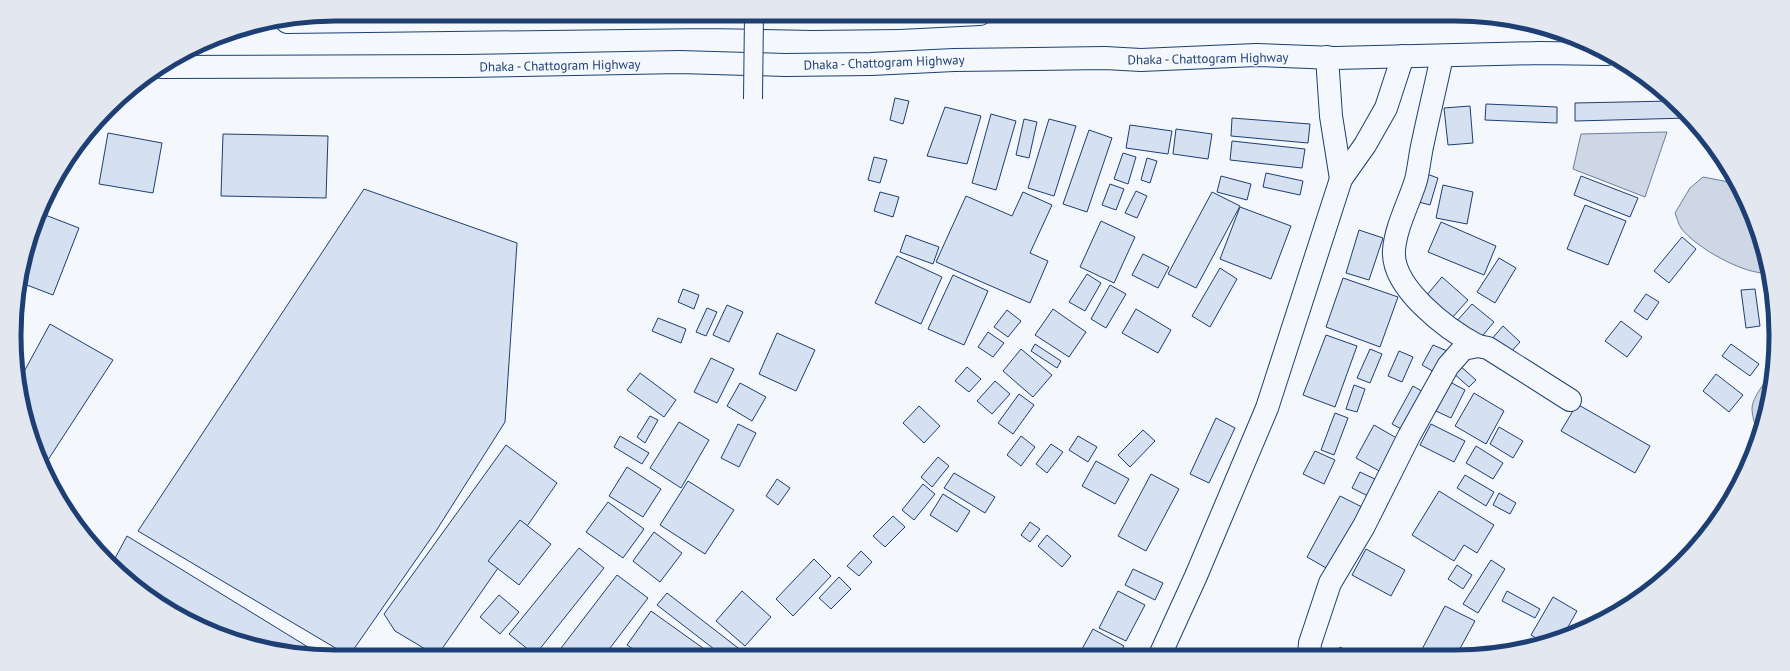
<svg xmlns="http://www.w3.org/2000/svg" width="1790" height="671" font-family="'PT Sans',sans-serif">
<style>
.water{fill:#cfd7e4;stroke:#687fa3}
.building{fill:#d5e0f0;stroke:#1d3f73}
.lines{fill:none;stroke-linecap:round;stroke-linejoin:round}
.minor-casing{stroke:#1d3f73;stroke-width:24}
.primary-casing{stroke:#1d3f73;stroke-width:24}
.trunk-casing{stroke:#1d3f73;stroke-width:24}
.minor{stroke:#f4f7fb;stroke-width:22}
.primary{stroke:#f4f7fb;stroke-width:22}
.trunk{stroke:#f4f7fb;stroke-width:22}
.pedestrian-bridge-casing{stroke:#1d3f73;stroke-width:20;stroke-linecap:butt}
.pedestrian-bridge{stroke:#f4f7fb;stroke-width:18}
.labels{text-anchor:middle;stroke-width:3;stroke-linejoin:round;paint-order:stroke}
.street-label{font-size:13px;fill:#1d3f73;stroke:#f4f7fb}
.rim{fill:none;stroke:#1d3f73;stroke-width:5}
</style>
<rect width="100%" height="100%" fill="#f4f7fb"/>
<g class="water">
<polygon points="1667,132 1645,197 1573,169 1581,134"/>
<path d="M1703,177L1724,181L1738,187L1759,232L1768,273C1744,275 1695,247 1681,228C1678,223 1677,218 1675,213L1690,188Z"/>
<path d="M1773,373L1765,419L1759,433C1755,427 1752,416 1752,408C1752,399 1766,379 1773,373Z"/>
</g>
<g class="building">
<polygon points="895,98 909,101 903,124 890,120"/>
<polygon points="1672,101 1689,118 1575,121 1575,103"/>
<polygon points="1486,104 1557,107 1557,123 1485,120"/>
<polygon points="1470,106 1473,143 1448,145 1444,108"/>
<polygon points="945,107 981,116 967,164 927,156"/>
<polygon points="991,114 1016,121 996,190 972,183"/>
<polygon points="1232,118 1310,124 1308,143 1231,136"/>
<polygon points="1024,119 1037,122 1029,158 1016,155"/>
<polygon points="1049,119 1076,126 1054,196 1028,188"/>
<polygon points="1130,125 1172,131 1168,154 1126,148"/>
<polygon points="1176,129 1212,134 1208,159 1173,154"/>
<polygon points="1089,130 1112,138 1087,212 1063,204"/>
<polygon points="108,133 162,143 153,193 99,184"/>
<polygon points="223,134 328,136 326,198 221,196"/>
<polygon points="1232,141 1305,149 1302,168 1230,160"/>
<polygon points="1123,153 1136,157 1128,184 1114,179"/>
<polygon points="874,157 887,160 880,183 868,180"/>
<polygon points="1147,158 1157,161 1150,183 1141,180"/>
<polygon points="1266,173 1303,181 1300,195 1263,187"/>
<polygon points="1424,173 1438,178 1430,205 1415,201"/>
<polygon points="1221,176 1251,184 1247,200 1217,192"/>
<polygon points="1581,176 1638,198 1630,217 1574,195"/>
<polygon points="1110,184 1124,189 1116,210 1102,205"/>
<polygon points="1443,185 1473,192 1467,224 1436,218"/>
<polygon points="364,189 517,243 505,422 436,531 349,656 138,531"/>
<polygon points="1136,191 1147,196 1137,218 1125,213"/>
<polygon points="880,192 899,197 893,217 874,211"/>
<polygon points="1023,192 1052,205 1030,253 1048,261 1030,303 936,262 966,196 1012,216"/>
<polygon points="1212,192 1240,206 1196,288 1168,274"/>
<polygon points="1585,205 1626,221 1608,265 1567,249"/>
<polygon points="1240,207 1291,226 1271,279 1220,259"/>
<polygon points="40,213 79,228 53,295 19,282 31,232"/>
<polygon points="1101,221 1135,237 1114,283 1080,267"/>
<polygon points="1441,222 1496,246 1484,275 1428,252"/>
<polygon points="1359,230 1383,238 1369,280 1346,273"/>
<polygon points="906,235 939,247 933,264 900,252"/>
<polygon points="1682,237 1696,249 1669,283 1654,271"/>
<polygon points="1143,254 1169,267 1158,288 1132,275"/>
<polygon points="897,256 942,277 921,324 875,303"/>
<polygon points="1499,258 1516,268 1495,303 1477,292"/>
<polygon points="1220,268 1237,279 1210,327 1192,316"/>
<polygon points="1087,274 1101,283 1085,311 1069,302"/>
<polygon points="953,275 988,291 964,345 928,329"/>
<polygon points="1442,277 1468,300 1451,319 1426,296"/>
<polygon points="1343,278 1398,297 1380,347 1326,327"/>
<polygon points="1110,285 1126,294 1106,328 1091,319"/>
<polygon points="683,289 699,295 694,309 678,302"/>
<polygon points="1755,289 1760,326 1746,328 1741,290"/>
<polygon points="1646,294 1659,302 1647,320 1634,311"/>
<polygon points="1472,304 1494,322 1478,341 1456,322"/>
<polygon points="727,305 743,312 729,342 713,335"/>
<polygon points="707,308 717,312 706,336 696,332"/>
<polygon points="1053,309 1086,332 1069,357 1035,335"/>
<polygon points="1136,309 1171,330 1158,353 1122,333"/>
<polygon points="1007,310 1021,321 1008,337 994,327"/>
<polygon points="658,318 686,329 681,343 652,331"/>
<polygon points="1621,321 1642,337 1627,357 1605,341"/>
<polygon points="50,324 113,360 44,466 38,458 20,398 20,379"/>
<polygon points="1503,326 1520,342 1507,356 1490,341"/>
<polygon points="988,332 1004,343 993,357 978,347"/>
<polygon points="777,333 815,350 796,391 759,374"/>
<polygon points="1326,335 1357,346 1335,407 1303,395"/>
<polygon points="1035,344 1061,361 1057,368 1031,351"/>
<polygon points="1731,344 1759,364 1750,376 1722,356"/>
<polygon points="1433,345 1447,351 1436,373 1422,365"/>
<polygon points="1021,349 1052,375 1033,397 1003,371"/>
<polygon points="1370,349 1382,354 1370,383 1357,378"/>
<polygon points="1399,351 1413,357 1402,382 1388,376"/>
<polygon points="711,358 734,369 717,403 694,392"/>
<polygon points="1459,365 1476,380 1469,387 1452,372"/>
<polygon points="967,367 981,379 969,392 955,381"/>
<polygon points="640,373 676,400 664,417 627,390"/>
<polygon points="1716,374 1743,395 1729,412 1703,391"/>
<polygon points="995,381 1010,394 992,414 977,401"/>
<polygon points="1450,382 1465,390 1451,418 1436,411"/>
<polygon points="740,383 766,397 752,421 727,406"/>
<polygon points="1354,385 1365,389 1357,412 1346,409"/>
<polygon points="1413,386 1425,393 1405,431 1392,424"/>
<polygon points="1474,393 1504,411 1486,444 1455,426"/>
<polygon points="1019,394 1034,405 1013,434 998,423"/>
<polygon points="1577,404 1650,446 1635,473 1561,431"/>
<polygon points="919,406 940,426 924,443 903,423"/>
<polygon points="1335,413 1348,418 1334,455 1321,450"/>
<polygon points="650,416 658,420 645,443 637,437"/>
<polygon points="1216,418 1235,428 1209,483 1190,474"/>
<polygon points="679,422 709,440 681,488 650,468"/>
<polygon points="738,424 756,433 739,467 721,458"/>
<polygon points="1431,424 1465,441 1454,462 1420,445"/>
<polygon points="1374,425 1400,440 1381,472 1356,458"/>
<polygon points="1499,427 1523,441 1513,458 1490,444"/>
<polygon points="1143,430 1155,441 1130,467 1118,455"/>
<polygon points="620,436 649,453 642,464 614,447"/>
<polygon points="1021,436 1035,447 1021,466 1007,455"/>
<polygon points="1078,436 1097,447 1088,462 1069,450"/>
<polygon points="1051,444 1063,452 1047,473 1036,464"/>
<polygon points="506,445 557,483 437,656 395,631 384,614"/>
<polygon points="1476,446 1503,463 1493,479 1466,463"/>
<polygon points="1315,451 1335,460 1324,484 1303,474"/>
<polygon points="938,457 949,466 932,487 921,477"/>
<polygon points="1096,461 1129,479 1115,504 1082,486"/>
<polygon points="627,467 661,489 643,517 609,496"/>
<polygon points="1360,472 1379,481 1370,497 1352,488"/>
<polygon points="954,473 995,497 985,513 944,488"/>
<polygon points="1151,474 1179,489 1146,551 1118,536"/>
<polygon points="1465,475 1494,492 1486,506 1457,488"/>
<polygon points="777,479 790,488 778,505 766,496"/>
<polygon points="688,481 734,510 705,554 660,525"/>
<polygon points="923,484 935,494 914,520 902,510"/>
<polygon points="1439,491 1494,525 1477,553 1464,545 1454,561 1412,535"/>
<polygon points="1499,493 1516,503 1510,514 1493,505"/>
<polygon points="943,494 970,511 957,532 930,515"/>
<polygon points="1340,496 1362,507 1328,569 1307,557"/>
<polygon points="608,502 644,529 623,558 586,532"/>
<polygon points="893,516 905,527 885,547 873,536"/>
<polygon points="520,520 551,544 519,585 488,561"/>
<polygon points="1030,522 1040,529 1030,542 1021,535"/>
<polygon points="654,532 682,553 660,582 633,561"/>
<polygon points="1047,535 1071,556 1062,567 1038,546"/>
<polygon points="127,536 321,655 252,646 194,624 140,591 113,562"/>
<polygon points="579,548 604,568 535,655 509,634"/>
<polygon points="1366,549 1405,570 1391,596 1352,575"/>
<polygon points="861,551 872,562 859,576 847,566"/>
<polygon points="814,559 831,576 793,616 776,599"/>
<polygon points="1491,560 1505,569 1478,613 1463,604"/>
<polygon points="1457,565 1472,575 1463,589 1448,579"/>
<polygon points="1133,569 1163,583 1155,600 1125,585"/>
<polygon points="617,575 648,598 604,656 555,656"/>
<polygon points="839,577 851,589 831,609 819,598"/>
<polygon points="742,591 771,617 745,646 716,621"/>
<polygon points="1118,591 1145,605 1126,641 1099,628"/>
<polygon points="1507,591 1540,609 1535,618 1502,601"/>
<polygon points="667,593 742,651 738,656 723,656 657,605"/>
<polygon points="499,595 519,612 500,634 480,617"/>
<polygon points="1553,597 1577,611 1564,634 1541,641 1531,635"/>
<polygon points="1445,606 1475,621 1457,654 1422,654 1420,653"/>
<polygon points="651,611 714,656 643,656 627,645"/>
<polygon points="1093,629 1124,646 1119,655 1094,655 1082,649"/>
<polygon points="1340,647 1355,655 1336,655"/>
<polygon points="1057,648 1066,655 1050,655"/>
</g>
<g class="lines">
<g class="minor-casing">
<g id="minor">
<path d="M1442,56C1436,85 1429,113 1423,142C1420,154 1419,168 1416,180C1409,203 1396,226 1394,250C1391,288 1448,330 1478,346"/>
<polyline points="1309,655 1310,643 1330,583 1364,526 1409,436 1448,366 1463,349 1478,346 1488,348 1570,400"/>
</g>
</g>
<g class="primary-casing">
<g id="primary">
<polyline points="1327,57 1331,116 1341,179"/>
<polyline points="1160,655 1196,576 1267,408 1341,179 1365,145 1386,108 1403,56"/>
</g>
</g>
<g class="trunk-casing">
<g id="trunk">
<polyline points="287,22 708,17 813,19 899,18 980,14"/>
<polyline points="161,67 465,66 680,62 785,65 871,64 954,60 1105,58 1141,60 1256,55 1335,58 1540,53 1607,54"/>
</g>
</g>
<use href="#minor" class="minor"/>
<use href="#primary" class="primary"/>
<use href="#trunk" class="trunk"/>
<g class="pedestrian-bridge-casing">
<polyline id="pedestrian-bridge" points="753,99 754,14"/>
</g>
<use href="#pedestrian-bridge" class="pedestrian-bridge"/>
</g>
<g class="labels">
<g class="street-label">
<text transform="translate(1208 58) rotate(-1)" y="5">Dhaka - Chattogram Highway</text>
<text transform="translate(884 62) rotate(-2)" y="5">Dhaka - Chattogram Highway</text>
<text transform="translate(560 65) rotate(-1)" y="5">Dhaka - Chattogram Highway</text>
</g>
</g>
<path d="M0 0H1790V671H0ZM335 21H1455A314 314 0 0 1 1769 335V336A314 314 0 0 1 1455 650H335A314 314 0 0 1 21 336V335A314 314 0 0 1 335 21Z" fill="#e3e8f0" fill-rule="evenodd"/>
<path class="rim" d="M335 21H1455A314 314 0 0 1 1769 335V336A314 314 0 0 1 1455 650H335A314 314 0 0 1 21 336V335A314 314 0 0 1 335 21Z"/>
</svg>
